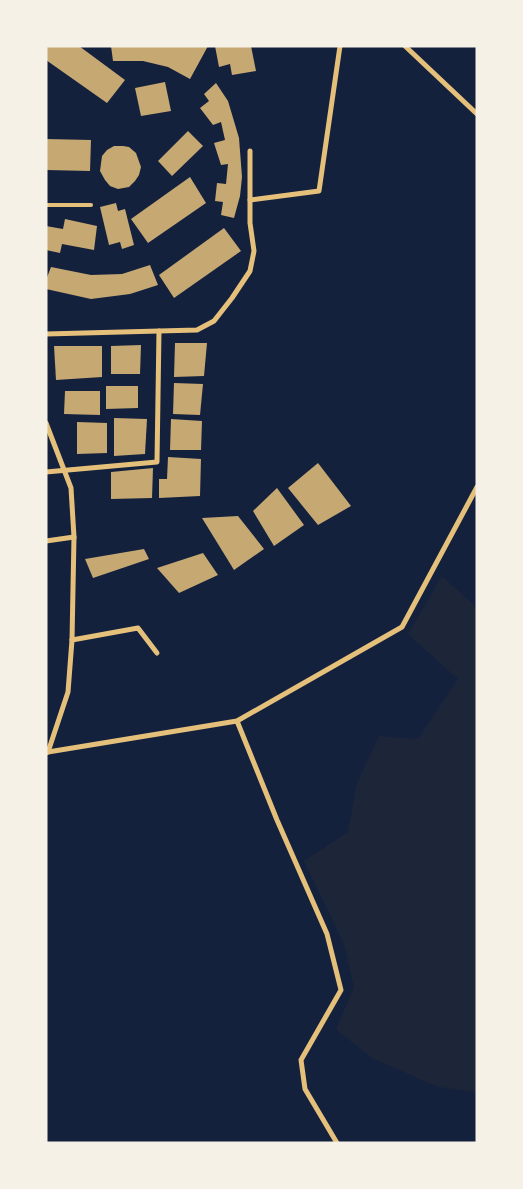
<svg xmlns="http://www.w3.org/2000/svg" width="523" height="1189" font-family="Barlow,sans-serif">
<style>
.green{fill:#1d2539}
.building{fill:#c6a872}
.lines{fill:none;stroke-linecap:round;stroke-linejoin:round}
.service{stroke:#e5c07b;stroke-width:4}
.minor{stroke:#e5c07b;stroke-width:5}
</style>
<rect width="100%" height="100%" fill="#14213d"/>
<polygon class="green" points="442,576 477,608 477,1092 438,1087 374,1059 336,1030 354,987 344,944 304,861 348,832 357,783 379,736 418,739 458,679 408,634"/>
<g class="building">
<polygon points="46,46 79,46 125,80 107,103 46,60"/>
<polygon points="111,46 208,46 190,79 168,67 143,61 113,61"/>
<polygon points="215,46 251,46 256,71 232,75 230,64 219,67"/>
<polygon points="165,82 171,111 141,116 135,88"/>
<polygon points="216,83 228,101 239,138 242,177 240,196 234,218 221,215 223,202 215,201 217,183 226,184 228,164 221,165 214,143 225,140 221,122 213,125 200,108 209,101 204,94"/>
<polygon points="188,131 203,146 172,176 158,161"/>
<polygon points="46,139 91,140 90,171 46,170"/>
<polygon points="114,146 123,146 129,147 136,153 141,167 139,175 135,181 129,187 118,189 110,186 105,180 100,171 102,156 107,150"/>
<polygon points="190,177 206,203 148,243 131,219"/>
<polygon points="116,203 118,211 125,209 134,245 122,249 120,242 109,245 100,207"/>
<polygon points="65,219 97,226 94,250 62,244 60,253 46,250 46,226 63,229"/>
<polygon points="224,228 241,251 174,298 159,275"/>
<polygon points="150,265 158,285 130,294 91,299 46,289 46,280 51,267 91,275 122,274"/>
<polygon points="175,343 207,343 204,376 174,377"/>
<polygon points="141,345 140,374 111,374 111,346"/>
<polygon points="54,346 102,346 102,377 56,380"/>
<polygon points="174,383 203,384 200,415 173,414"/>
<polygon points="106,386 138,386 138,408 106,409"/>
<polygon points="65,391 100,391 100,415 64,414"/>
<polygon points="114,418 147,419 145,454 114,456"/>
<polygon points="171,419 202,421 201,450 170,450"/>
<polygon points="77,422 107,423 107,453 77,454"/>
<polygon points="168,457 201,459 200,496 159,498 159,479 167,479"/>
<polygon points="318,463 351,506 318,525 288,488"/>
<polygon points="153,468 152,498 111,499 111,472"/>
<polygon points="277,488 304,525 274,546 253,511"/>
<polygon points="238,516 264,549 234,570 202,518"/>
<polygon points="144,549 149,559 93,578 85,559"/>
<polygon points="203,553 218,575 179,593 157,568"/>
</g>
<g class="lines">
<polyline class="service" points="46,205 91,205"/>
<g class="minor">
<polyline points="405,46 477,114"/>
<polyline points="250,200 319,191 340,46"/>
<polyline points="46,334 197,330 214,321 232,298 250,271 254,251 250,223 250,151"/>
<polyline points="46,423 71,488 74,537 72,640 68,692 48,752"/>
<polyline points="46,472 157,462 159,331"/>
<polyline points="46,541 74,537"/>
<polyline points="72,640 138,628 157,653"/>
<polyline points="237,721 277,820 327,934 341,990 301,1060 305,1089 337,1143"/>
<polyline points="46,753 48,752 237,721 402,627 477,487"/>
</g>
</g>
<rect width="523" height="1189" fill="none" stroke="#f6f1e7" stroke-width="95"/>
</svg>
